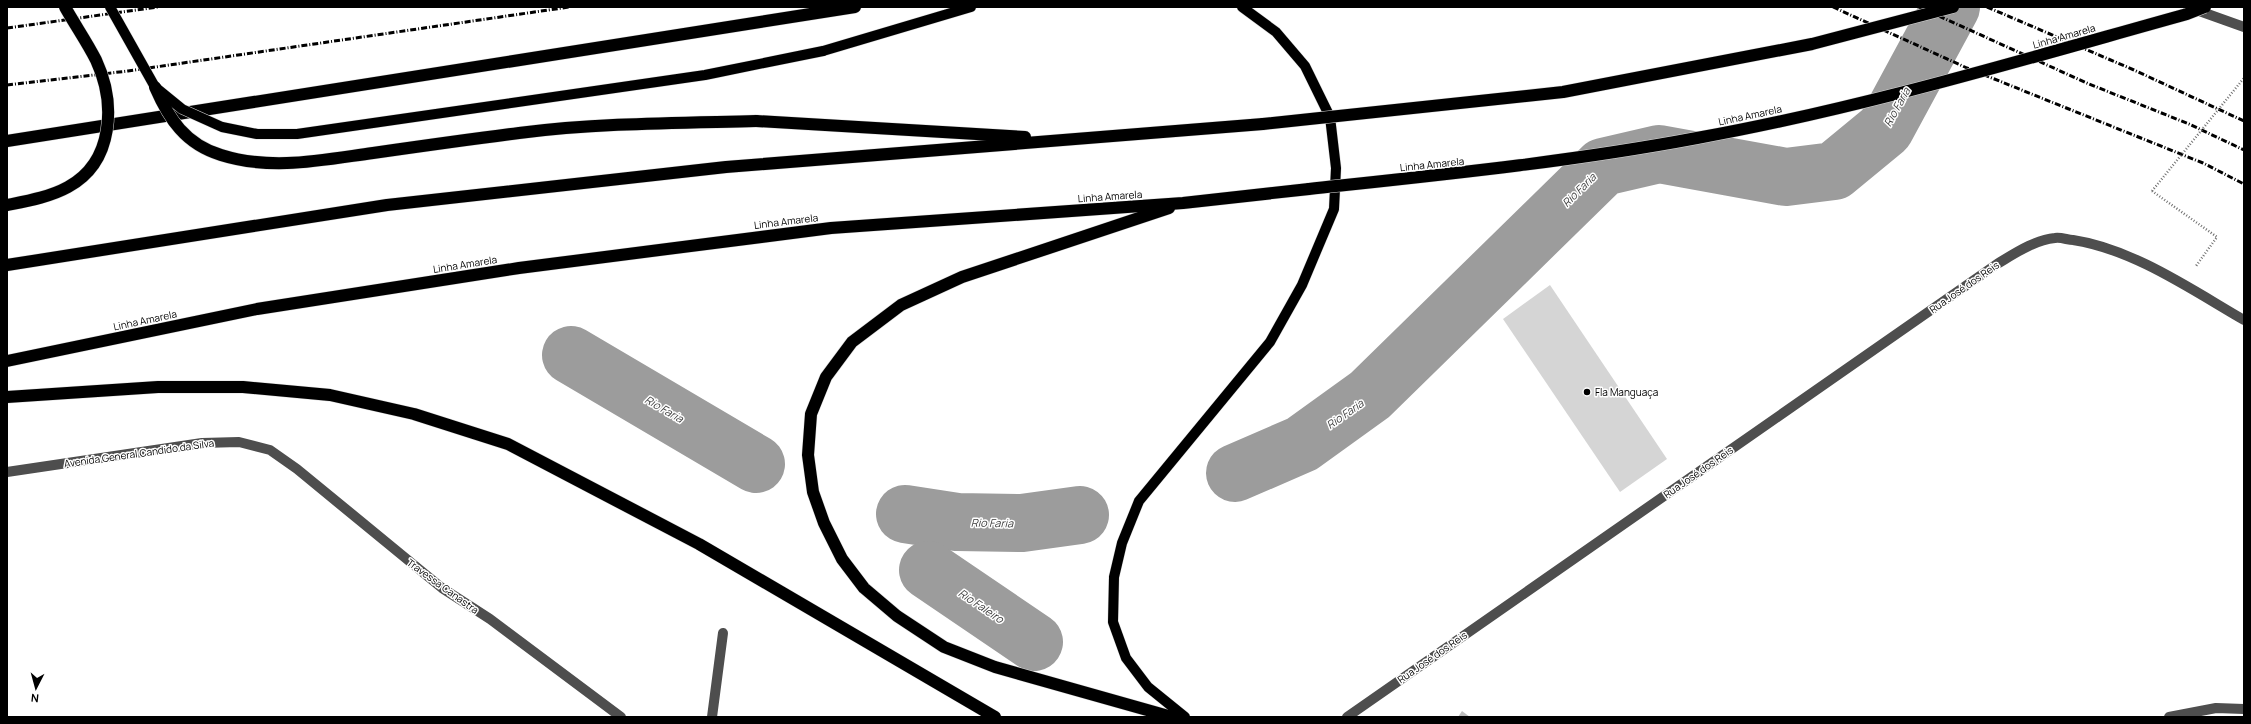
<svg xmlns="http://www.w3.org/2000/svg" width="2251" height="724" font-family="Manrope,sans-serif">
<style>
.green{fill:#d5d5d5}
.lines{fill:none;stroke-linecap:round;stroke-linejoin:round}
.river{stroke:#9c9c9c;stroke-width:58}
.building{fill:#bebebe}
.major-casing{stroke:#dbdbdb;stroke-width:11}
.highway-casing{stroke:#dbdbdb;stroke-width:13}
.path{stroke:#707070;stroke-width:2.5;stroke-dasharray:1 2;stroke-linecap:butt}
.minor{stroke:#4e4e4e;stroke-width:10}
.major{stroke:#000;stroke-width:10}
.highway{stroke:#000;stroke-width:12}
.rail{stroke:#000;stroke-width:3;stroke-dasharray:6 2 1 2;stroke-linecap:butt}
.major-bridge-casing{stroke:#dbdbdb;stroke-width:11;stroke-linecap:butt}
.highway-bridge-casing{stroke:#dbdbdb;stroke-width:13;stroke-linecap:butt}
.path-bridge{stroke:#707070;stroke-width:2.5;stroke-dasharray:1 2;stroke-linecap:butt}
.major-bridge{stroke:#000;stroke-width:10}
.highway-bridge{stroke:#000;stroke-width:12}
.poi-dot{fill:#000;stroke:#fff;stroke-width:1.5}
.labels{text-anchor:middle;stroke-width:3;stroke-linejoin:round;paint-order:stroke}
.street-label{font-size:10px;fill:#000;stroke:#fff}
.poi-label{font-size:10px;fill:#000;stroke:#fff;text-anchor:start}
.water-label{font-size:11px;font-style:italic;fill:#3d3d3d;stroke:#fff}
</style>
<rect width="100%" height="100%" fill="#fff"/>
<polygon class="green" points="1550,285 1667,459 1620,492 1503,319"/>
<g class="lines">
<g class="river">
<polyline points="571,355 756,464"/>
<polyline points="1235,473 1302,444 1370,395 1603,167 1659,154 1786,177 1834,171 1885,129 1951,7"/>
<polyline points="905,514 957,522 1022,523 1080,515"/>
<polyline points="928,570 1034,642"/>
</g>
</g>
<polygon class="building" points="1462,711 1470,717 1458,717"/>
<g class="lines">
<g class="major-casing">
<g id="major">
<polyline points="823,51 971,7"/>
<polyline points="1185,717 1148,687 1126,658 1113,622 1114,577 1122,543 1139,501 1270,342 1302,285 1334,209 1336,168 1330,117 1305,66 1276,32 1242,7"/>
</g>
</g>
<g class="highway-casing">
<g id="highway">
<polyline points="756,121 1025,137"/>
<polyline points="7,141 855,7"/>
<polyline points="1169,208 962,277 901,305 852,342 826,377 811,414 808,455 813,492 824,523 842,559 864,588 897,616 944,647 995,667 1172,717"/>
<polyline points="7,265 387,205 726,167 1263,124"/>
<polyline points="7,361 257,309 519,268 831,228 1183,203 1309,189"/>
<polyline points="7,397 158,387 243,387 330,395 414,414 508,444 699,544 995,717"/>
</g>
</g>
<polyline class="path" points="2152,191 2217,237 2196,266"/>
<g class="minor">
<polyline points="2188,7 2244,27"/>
<polyline points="7,472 202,443 239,442 270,450 297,469 442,588 490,619 621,717"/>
<polyline points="712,717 723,633"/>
<path d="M1347,717L1997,264C2014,254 2034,240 2055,238C2061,237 2068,240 2073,240C2133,249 2192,290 2244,320"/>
<polyline points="2169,717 2216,708 2244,709"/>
</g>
<use href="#major" class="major"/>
<use href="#highway" class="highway"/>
<g class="rail">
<polyline points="1833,7 1967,68 2203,163 2244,184"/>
<polyline points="1919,7 2089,84 2189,124 2244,150"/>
<polyline points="1987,7 2134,70 2244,121"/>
<polyline points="7,28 158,7"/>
<polyline points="7,85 128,71 569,7"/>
</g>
<g class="major-bridge-casing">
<polyline id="major-bridge" points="110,7 155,87 182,109 222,127 257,134 297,134 705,75 823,51"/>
</g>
<g class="highway-bridge-casing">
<g id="highway-bridge">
<path d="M155,87C169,119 185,144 221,155C272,171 322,160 373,153C422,146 471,139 519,133C598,123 677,123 756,121"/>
<polyline points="1263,124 1563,92 1812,44 1953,7"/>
<path d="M1309,189C1439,175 1569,162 1697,138C1863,108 2025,59 2187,14L2205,7"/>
<path d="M7,205C27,201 50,197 68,187C114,162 116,103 96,60C87,42 75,25 65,7"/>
</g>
</g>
<polyline class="path-bridge" points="2152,191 2244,78"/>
<use href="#major-bridge" class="major-bridge"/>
<use href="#highway-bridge" class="highway-bridge"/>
</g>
<circle class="poi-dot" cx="1587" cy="392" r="4"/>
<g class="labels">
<g class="street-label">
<text transform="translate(2064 36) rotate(-16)" y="4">Linha Amarela</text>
<text transform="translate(1750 115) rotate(-12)" y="4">Linha Amarela</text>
<text transform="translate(1432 164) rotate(-6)" y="4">Linha Amarela</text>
<text transform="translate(1110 196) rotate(-4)" y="4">Linha Amarela</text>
<text transform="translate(786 221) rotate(-7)" y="4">Linha Amarela</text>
<text transform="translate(465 264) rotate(-9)" y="4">Linha Amarela</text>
<text transform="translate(1964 287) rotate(-35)" y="4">Rua José dos Reis</text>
<text transform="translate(145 320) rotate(-12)" y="4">Linha Amarela</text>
<text transform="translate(139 453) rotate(-8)" y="4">Avenida General Candido da Silva</text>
<text transform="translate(1698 472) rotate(-35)" y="4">Rua José dos Reis</text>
<text transform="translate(443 586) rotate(36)" y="4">Travessa Canastra</text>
<text transform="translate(1432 657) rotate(-35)" y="4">Rua José dos Reis</text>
</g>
<g class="poi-label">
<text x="1595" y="396">Fla Manguaça</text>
</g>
<g class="water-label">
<text transform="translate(1897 107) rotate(-61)" y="4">Rio Faria</text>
<text transform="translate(1579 190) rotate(-45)" y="4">Rio Faria</text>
<text transform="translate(664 409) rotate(30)" y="4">Rio Faria</text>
<text transform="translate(1345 414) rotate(-35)" y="4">Rio Faria</text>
<text transform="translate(992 523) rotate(1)" y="4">Rio Faria</text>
<text transform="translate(981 606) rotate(34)" y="4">Rio Faleiro</text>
</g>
</g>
<rect width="2251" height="724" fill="none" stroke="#000000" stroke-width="16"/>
<g transform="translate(36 688) rotate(186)" stroke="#ffffff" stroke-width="3" paint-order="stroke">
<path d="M0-3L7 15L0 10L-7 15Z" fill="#000000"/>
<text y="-6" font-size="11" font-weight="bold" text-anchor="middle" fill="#000000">N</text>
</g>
</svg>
